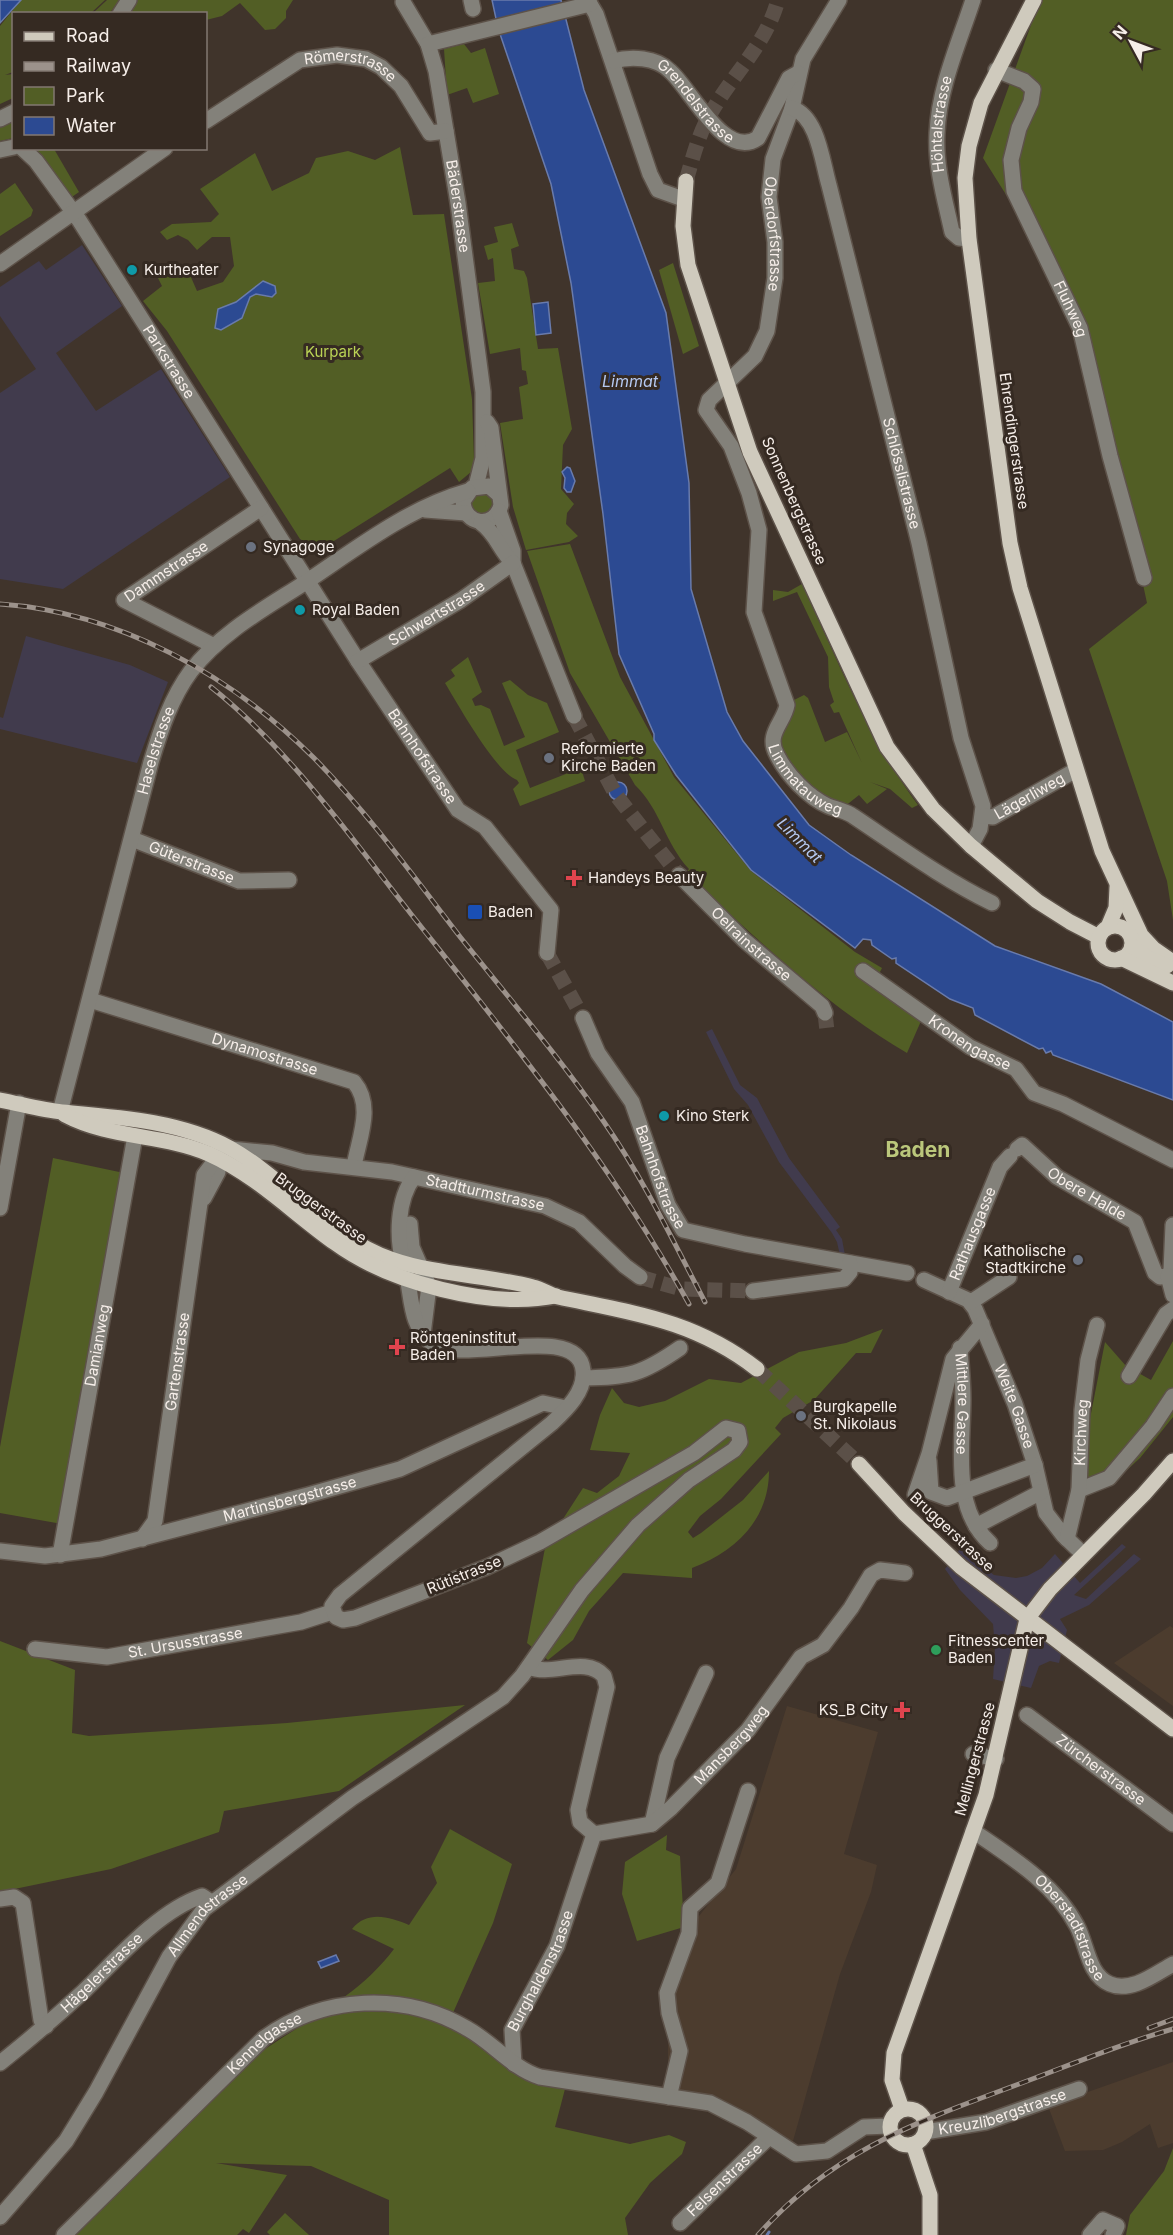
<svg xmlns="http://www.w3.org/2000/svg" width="1173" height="2235" font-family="Inter,sans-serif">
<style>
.commercial{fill:#413b4d}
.built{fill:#4c3c2e}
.green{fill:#525e25}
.water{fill:#2c4a92;stroke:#697bac;stroke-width:1.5}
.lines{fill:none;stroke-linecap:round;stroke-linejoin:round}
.stream{stroke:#697bac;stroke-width:3}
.minor-tunnel{stroke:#5b5048;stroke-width:15;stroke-dasharray:15 8;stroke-linecap:butt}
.major-tunnel{stroke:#5b5048;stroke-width:15;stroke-dasharray:15 8;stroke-linecap:butt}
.minor-casing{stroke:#5d5249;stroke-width:18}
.major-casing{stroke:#5d5249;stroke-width:18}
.minor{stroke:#83817a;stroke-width:15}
.major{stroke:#cfcabd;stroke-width:15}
.rail-casing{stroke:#9c928b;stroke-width:5}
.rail{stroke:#352a22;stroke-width:3;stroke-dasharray:9;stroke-linecap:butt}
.culture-dot{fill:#0f9aa8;stroke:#352a22;stroke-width:2}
.worship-dot{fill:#6b7280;stroke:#352a22;stroke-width:2}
.health-dot{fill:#e0444e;stroke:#352a22;stroke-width:2}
.transit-dot{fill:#1a4fb4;stroke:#352a22;stroke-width:2}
.leisure-dot{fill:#2e9e5b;stroke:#352a22;stroke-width:2}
.labels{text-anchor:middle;stroke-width:6;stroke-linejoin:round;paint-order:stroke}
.street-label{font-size:15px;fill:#f6eee9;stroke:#352a22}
.poi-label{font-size:15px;fill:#f6eee9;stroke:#352a22;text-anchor:start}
.park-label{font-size:15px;fill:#bad355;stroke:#352a22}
.water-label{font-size:16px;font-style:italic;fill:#b4c8f1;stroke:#352a22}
.district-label{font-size:21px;font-weight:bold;fill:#bbc77b;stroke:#352a22}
</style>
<rect width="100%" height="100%" fill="#40342b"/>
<g class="commercial">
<polygon points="82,245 122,306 56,353 96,411 161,369 230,477 63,589 0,579 0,393 36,369 0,316 0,287 39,261 46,270"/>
<polygon points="26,636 130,665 168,682 137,763 0,729 0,717 3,718"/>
<polygon points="712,1029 740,1085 757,1098 789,1158 840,1227 836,1230 842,1239 846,1261 841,1260 837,1242 832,1233 779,1162 748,1105 734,1089 706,1032"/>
<polygon points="1122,1544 1126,1547 1074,1595 1086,1599 1134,1554 1141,1559 1089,1605 1060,1619 1067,1630 1059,1663 1050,1661 1039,1666 1031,1688 993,1679 995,1648 993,1624 960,1590 945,1569 960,1549 994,1575 1016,1578 1027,1576 1042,1568 1055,1554 1080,1583"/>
</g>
<g class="built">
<polygon points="1170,1626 1173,1628 1173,1706 1114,1663"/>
<polygon points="787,1706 878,1732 844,1854 877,1865 871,1892 840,1974 793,2141 777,2136 729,2104 668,2086 668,2032 677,1944 736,1869"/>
<polygon points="1173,2062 1173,2143 1158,2148 1150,2124 1122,2142 1103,2150 1065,2151 1048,2106"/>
</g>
<g class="green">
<polygon points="21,0 105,0 91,13 14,14 13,72 5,75 13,74 13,98 0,104 0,26"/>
<polygon points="107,0 119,0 110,13 93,13"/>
<polygon points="138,0 293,0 286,11 286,18 275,29 265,30 240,3 222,16 206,20 206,14 128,14"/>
<polygon points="1040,0 1173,0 1173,920 1167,881 1089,649 1147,603 1087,324 983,158"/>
<polygon points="464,44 471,53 485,48 499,94 473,103 467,88 447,95 444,49"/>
<polygon points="13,118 13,138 0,141 0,125"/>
<polygon points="400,147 413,215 444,214 472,399 474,460 471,472 459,482 450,468 318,551 300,539 167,331 143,301 162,286 155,272 167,264 176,268 187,268 197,291 223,282 234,266 230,237 212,237 197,250 188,240 178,235 167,240 160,232 172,224 211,222 219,214 200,189 255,153 272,191 309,173 316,158 348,151 375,160"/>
<polygon points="32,149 54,149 79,192 69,199"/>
<polygon points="15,183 33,210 31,216 0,236 0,194"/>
<polygon points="512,223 519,246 511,249 514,269 524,271 527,278 538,349 558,348 572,429 563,445 561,489 574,504 567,513 566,524 578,536 569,542 526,550 513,507 500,423 523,419 519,387 528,384 526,371 522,370 520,348 490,354 478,283 495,281 493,258 488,260 484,246 498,242 494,227"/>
<polygon points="673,263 699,346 683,354 659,270"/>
<circle cx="482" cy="503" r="11"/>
<path d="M570,544L620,677L674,777L751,871L855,952L882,968L874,984L921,1021L907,1053C829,1008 751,934 686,873L689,869C664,842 661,810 635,785L570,673L527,551Z"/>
<path d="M802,584C837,659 868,738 918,805L912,808L890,789L870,782L887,789L867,804L859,795L844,807L805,786L777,741L794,700L804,695L808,698L825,742L847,732L862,763L839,712L834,713L830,705L834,702L829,687L828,657L797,592L773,601V590L788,592Z"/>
<path d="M468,657L482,692L472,699L475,706L481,705L490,709L504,746L525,737L502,683L510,680L528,695L547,703L559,732L516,750L530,788L581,768L585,781L520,806L513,789L519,783L517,780C497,774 457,703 445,683L455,676L451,670Z"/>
<polygon points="53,1158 124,1173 62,1524 0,1513 0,1447"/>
<path d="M883,1329L871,1353H856L814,1400L783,1418L775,1428L781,1434L721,1499L700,1516L688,1532L693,1538L701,1533L743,1500L769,1471C769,1520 735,1552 692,1568V1578L623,1573L589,1611L573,1640L548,1660L527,1643L545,1548L610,1507L595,1502L563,1519L583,1488L597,1493L619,1476L630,1453L590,1450L600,1415L612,1388L624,1403L639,1407L665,1401L709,1379L741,1383L799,1352L846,1343Z"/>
<polygon points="1173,1341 1173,1417 1140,1458 1112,1484 1082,1481 1084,1449 1105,1342 1126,1366 1151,1380"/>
<polygon points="0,1641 75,1670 72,1733 89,1736 287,1723 465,1705 339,1791 224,1811 219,1832 111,1869 0,1892"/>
<path d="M450,1829L512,1864L493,1923L448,2024L474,2039L518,2075L537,2083L565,2089L555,2127L630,2144L669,2135L686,2142L682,2154L650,2183L625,2218L628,2235H389V2200L311,2166L216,2163L287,2175L249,2233L243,2229L237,2235H59L232,2057L222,2085C234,2075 245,2063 258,2054C306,2020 358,1997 394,1949L352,1929C368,1910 389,1917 409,1925L437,1883L431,1867Z"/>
<polygon points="667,1835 666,1850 680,1856 684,1927 637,1941 622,1894 625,1862"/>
<polygon points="1173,2148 1173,2235 1126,2235 1130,2215 1164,2171"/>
<polygon points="285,2213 309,2235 270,2235 267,2232"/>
</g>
<g class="water">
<polygon points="0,0 21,0 0,23"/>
<polygon points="492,0 561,0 584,90 666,313 689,483 691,589 727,712 743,741 809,825 851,855 995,946 1101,984 1173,1022 1173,1100 1053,1055 1051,1051 1046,1053 1043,1048 1039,1049 975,1015 973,1008 950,999 896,963 896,958 892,959 872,945 871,940 863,939 855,948 751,870 676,775 654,740 654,734 619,654 603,514 571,283 551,184 498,28"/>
<polygon points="263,281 275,286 276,293 272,297 256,294 250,297 242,318 221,330 215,328 218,309 236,302"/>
<polygon points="548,302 551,333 536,335 533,304"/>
<polygon points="567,467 570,468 575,481 571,492 567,492 564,488 565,478 562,472"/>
<circle cx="618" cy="791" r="9"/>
<polygon points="336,1955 339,1961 321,1968 318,1962"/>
</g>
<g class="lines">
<polyline class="stream" points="767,2235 769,2232"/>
<g class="minor-tunnel">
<polyline points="574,716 616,795 679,875"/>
<polyline points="547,953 583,1018"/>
<polyline points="825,1013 827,1031"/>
<polyline points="640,1277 681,1289 753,1291"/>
</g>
<g class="major-tunnel">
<path d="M686,181C693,157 699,132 712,111C734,73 766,44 778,0"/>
<polyline points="757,1369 859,1464"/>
</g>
<g class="minor-casing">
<g id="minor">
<polyline points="471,0 473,9"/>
<path id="s1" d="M839,0L803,59L792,108L773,159L769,197L775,242V278L767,331L755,356L709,400L706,410L731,446L749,493L759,530L754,612L787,705C784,723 765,734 777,755C787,775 808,797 828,806C836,809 846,811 853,816C898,846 943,879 992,903"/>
<path id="s2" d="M403,2L428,44L436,71L458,203L483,392V458L476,486"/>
<polyline points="590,4 596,14 650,174 658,190 683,199"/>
<polyline points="120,14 129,0"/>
<polyline points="428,44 590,4"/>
<path id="s3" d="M613,61C631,56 656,57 670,71C691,89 725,161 758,138L789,78L798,73"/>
<path id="s4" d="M996,70L1024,81L1033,89L1031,102L1019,128L1011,160L1014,191L1080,328L1110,456L1144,578"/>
<path id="s5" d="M792,108C818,117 822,161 829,185L919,543L961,738L983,806L980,829L971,846"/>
<polyline points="0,119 14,112"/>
<path id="s6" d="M206,121L300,60L337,55L366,59L381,67L401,86L430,133L446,131"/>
<path id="s7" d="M22,148L36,161L79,220L358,661L458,810L485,827L551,910L547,953"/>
<polyline points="0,150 14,147"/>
<path id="s8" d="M969,239L959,238L952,232C945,200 935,166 937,133C939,87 959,43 973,0"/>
<polyline points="0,264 165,148"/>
<path d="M487,422L491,428L501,505C495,529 464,526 463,501L472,488L489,486L498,494"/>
<polyline points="425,510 466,513"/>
<polyline points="499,511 513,551 513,563"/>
<path d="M481,523C496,533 500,551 513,563L574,716"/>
<path id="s9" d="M214,646L124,600L261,508"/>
<path id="s10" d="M358,661L461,600L513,563"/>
<path id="s11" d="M983,816L993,817L1076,770"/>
<path id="s12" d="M132,839L239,881L289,880"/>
<path id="s13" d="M679,875L744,940L822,1006L825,1013"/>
<path id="s14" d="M863,971L970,1047L1016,1069L1034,1093L1063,1104L1173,1160"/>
<path id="s15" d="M90,1000L354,1082C374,1106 359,1138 354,1166"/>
<path id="s16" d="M583,1018L598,1053L632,1102L668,1205L683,1230L745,1244L907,1273"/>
<path id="s17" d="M60,1112L151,762C161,729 171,698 191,671C221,632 266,608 306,582C357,548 408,508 468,491"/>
<path id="s18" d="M1017,1149L1022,1145L1057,1177L1135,1222L1155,1273L1160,1277L1168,1276"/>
<polyline points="204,1198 218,1172 216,1153"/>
<polyline points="0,1208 19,1103"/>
<polyline points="410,1224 412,1247 429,1286 423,1334"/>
<polyline points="1168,1276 1171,1270 1173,1225"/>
<polyline points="1168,1276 1173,1295"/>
<path id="s19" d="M924,1280L968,1300L975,1309L1015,1404L1035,1465L1046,1513L1063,1535L1083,1554"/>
<polyline points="753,1291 844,1279 850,1272 850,1263"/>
<path id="s20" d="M949,1292L1000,1167L1010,1156"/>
<polyline points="971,1302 1009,1277"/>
<path id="s21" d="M960,1348C961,1365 963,1382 963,1399C963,1445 951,1508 990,1543"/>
<polyline points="1129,1376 1166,1314 1173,1309"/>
<path d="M583,1378C630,1377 641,1375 680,1348"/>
<polyline points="929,1461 931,1492 947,1498 1035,1465"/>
<polyline points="1079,1490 1109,1478 1153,1426 1173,1396"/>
<polyline points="915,1495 929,1454 953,1359 982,1324"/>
<polyline points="976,1526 1041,1492"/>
<path id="s22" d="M142,1539L155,1521L204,1175L217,1158L231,1149L272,1153L304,1162L392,1172L545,1206L579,1222L625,1266L640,1277"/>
<path id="s23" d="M1067,1539L1079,1490L1082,1410L1088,1360L1097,1325"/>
<path id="s24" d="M0,1551L45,1556L101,1549L308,1495L400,1469L543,1403L566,1408"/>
<path id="s25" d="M60,1555L135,1136"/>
<path id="s26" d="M35,1649L107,1657L301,1622L332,1612"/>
<path id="s27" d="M1027,1715L1173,1824"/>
<polyline points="973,1754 996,1759"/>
<polyline points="652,1824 667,1758 706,1673"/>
<path id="s28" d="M973,1831C1011,1857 1055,1884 1077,1926C1087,1944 1088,1975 1110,1984C1131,1993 1155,1974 1173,1964"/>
<path id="s29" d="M594,1834L652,1824L671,1808L748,1730L801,1657L823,1645L851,1608L871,1575L880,1570L905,1573"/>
<polyline points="0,1899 14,1897 23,1903 41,2020 46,2026"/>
<path id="s30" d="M0,2063C29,2040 57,2016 84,1991C117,1959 158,1911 202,1896L211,1902"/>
<path id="s31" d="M514,2064L512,2030L557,1946L594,1834L580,1822L578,1810L607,1687L604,1676C585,1655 552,1677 529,1667"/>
<polyline points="669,2097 680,2051 669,2013 667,1993 689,1933 690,1908 718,1883 748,1791"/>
<path id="s32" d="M925,2132L986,2122L1079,2089"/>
<path id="s33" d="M0,2217L66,2141L96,2092L169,1957L204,1909L352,1798L503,1697L522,1676L582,1590L638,1525L689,1480L734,1450L740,1442L738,1431L726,1428L694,1453L540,1542L487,1567L355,1618L343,1620L336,1617L332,1606L340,1595L552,1423C566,1410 586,1391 583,1370C578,1321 462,1365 433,1344C407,1325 413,1292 404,1265C396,1239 397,1199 414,1177"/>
<path id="s34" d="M680,2223L769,2137"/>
<path id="s35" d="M64,2235L264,2038C323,1995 405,1991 468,2029C493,2043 512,2068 540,2077L710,2103L747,2122L796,2154L827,2151L864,2127L889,2126"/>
<polyline points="1090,2235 1103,2220 1117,2226 1113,2235"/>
</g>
</g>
<g class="major-casing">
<g id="major">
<polyline points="1034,0 981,103 969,146 965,178 969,239 1010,543 1020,588 1102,851 1141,935 1154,949 1173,962"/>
<polyline points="686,181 683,226 688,265 750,452 887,747 933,809 971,846 1037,901 1070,922 1099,937"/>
<circle cx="1115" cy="943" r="17"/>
<polyline points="1108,927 1116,908 1117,887"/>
<polyline points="1132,946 1149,959 1167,966"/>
<polyline points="1121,958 1173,983"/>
<path d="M0,1100C21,1104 42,1110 62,1112C118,1117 180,1121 230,1148C285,1179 331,1239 391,1259C437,1275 486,1275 533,1287C542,1289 550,1295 558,1297C633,1313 694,1320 757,1369"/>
<path d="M65,1115C110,1139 163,1134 209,1154C256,1175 294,1214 335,1243C390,1283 490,1309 556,1296"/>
<polyline points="859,1464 904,1513 961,1567 1173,1729"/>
<circle cx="908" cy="2127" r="18"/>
<polyline points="902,2109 892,2080 894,2053 986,1795 1027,1619 1050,1589 1144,1494 1173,1461"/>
<polyline points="913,2144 930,2195 930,2235"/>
</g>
</g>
<use href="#minor" class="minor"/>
<use href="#major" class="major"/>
<g class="rail-casing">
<g id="rail">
<path d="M0,604C118,612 231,675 314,758C368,813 414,877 461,938C509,998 560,1058 604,1122C643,1178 673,1241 705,1302"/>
<path d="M211,687C290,750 349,835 411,914C510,1039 611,1163 689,1304"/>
<polyline points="1149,2028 1173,2019"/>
<path d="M758,2235C835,2148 923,2120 1027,2081C1075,2063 1123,2043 1173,2029"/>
</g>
</g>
<use href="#rail" class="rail"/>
</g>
<g class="culture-dot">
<circle cx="132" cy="270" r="6"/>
<circle cx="300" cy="610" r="6"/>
<circle cx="664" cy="1116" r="6"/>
</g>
<g class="worship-dot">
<circle cx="251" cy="547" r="6"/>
<circle cx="549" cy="758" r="6"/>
<circle cx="1078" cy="1260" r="6"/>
<circle cx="801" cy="1416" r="6"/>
</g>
<g class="health-dot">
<path d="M571 869h6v6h6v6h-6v6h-6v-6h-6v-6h6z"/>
<path d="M394 1338h6v6h6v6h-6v6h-6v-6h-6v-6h6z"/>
<path d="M899 1701h6v6h6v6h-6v6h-6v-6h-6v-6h6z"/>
</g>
<rect class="transit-dot" x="467" y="904" width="16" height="16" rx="3"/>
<circle class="leisure-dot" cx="936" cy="1650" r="6"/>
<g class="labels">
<g class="street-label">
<text dy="5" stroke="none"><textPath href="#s6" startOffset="165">Römerstrasse</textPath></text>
<text dy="5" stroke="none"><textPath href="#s3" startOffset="100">Grendelstrasse</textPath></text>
<text dy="5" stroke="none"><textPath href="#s8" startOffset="129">Höhtalstrasse</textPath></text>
<text dy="5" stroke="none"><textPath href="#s2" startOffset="214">Bäderstrasse</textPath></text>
<text dy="5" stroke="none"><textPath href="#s1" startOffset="249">Oberdorfstrasse</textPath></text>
<text dy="5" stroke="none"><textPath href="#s4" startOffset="279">Fluhweg</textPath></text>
<text dy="5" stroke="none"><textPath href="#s7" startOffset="260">Parkstrasse</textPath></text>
<text transform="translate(1014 441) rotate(82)" y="5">Ehrendingerstrasse</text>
<text dy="5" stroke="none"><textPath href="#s5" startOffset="386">Schlösslistrasse</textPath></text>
<text transform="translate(794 501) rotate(66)" y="5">Sonnenbergstrasse</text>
<text dy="5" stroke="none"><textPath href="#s9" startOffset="152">Dammstrasse</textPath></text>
<text dy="5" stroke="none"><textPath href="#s10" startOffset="92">Schwertstrasse</textPath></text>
<text dy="5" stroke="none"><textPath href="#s17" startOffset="374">Haselstrasse</textPath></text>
<text dy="5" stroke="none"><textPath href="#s7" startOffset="729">Bahnhofstrasse</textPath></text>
<text dy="5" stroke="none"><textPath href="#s1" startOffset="854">Limmatauweg</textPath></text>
<text dy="5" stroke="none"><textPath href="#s11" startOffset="52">Lägerliweg</textPath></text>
<text dy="5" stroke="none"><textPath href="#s12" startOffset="64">Güterstrasse</textPath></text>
<text dy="5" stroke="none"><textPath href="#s13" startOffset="100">Oelrainstrasse</textPath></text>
<text dy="5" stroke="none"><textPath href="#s14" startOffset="129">Kronengasse</textPath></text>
<text dy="5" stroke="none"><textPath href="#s15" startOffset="183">Dynamostrasse</textPath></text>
<text dy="5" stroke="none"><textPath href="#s16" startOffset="178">Bahnhofstrasse</textPath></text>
<text dy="5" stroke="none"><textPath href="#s22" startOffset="668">Stadtturmstrasse</textPath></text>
<text dy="5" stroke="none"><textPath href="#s18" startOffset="88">Obere Halde</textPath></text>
<text transform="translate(321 1208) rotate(36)" y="5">Bruggerstrasse</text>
<text dy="5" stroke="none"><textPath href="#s20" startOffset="63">Rathausgasse</textPath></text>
<text dy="5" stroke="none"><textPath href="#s25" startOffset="213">Damianweg</textPath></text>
<text dy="5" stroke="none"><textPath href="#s22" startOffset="183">Gartenstrasse</textPath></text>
<text dy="5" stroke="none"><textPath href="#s21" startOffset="56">Mittlere Gasse</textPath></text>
<text dy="5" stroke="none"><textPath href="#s19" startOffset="165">Weite Gasse</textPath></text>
<text dy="5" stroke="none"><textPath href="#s23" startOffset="108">Kirchweg</textPath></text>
<text dy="5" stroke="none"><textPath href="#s24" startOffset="297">Martinsbergstrasse</textPath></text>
<text transform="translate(952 1532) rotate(43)" y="5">Bruggerstrasse</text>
<text transform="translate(464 1575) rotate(-22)" y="5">Rütistrasse</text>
<text dy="5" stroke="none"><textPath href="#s26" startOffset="152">St. Ursusstrasse</textPath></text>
<text dy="5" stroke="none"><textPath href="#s29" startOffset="171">Mansbergweg</textPath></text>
<text transform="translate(975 1759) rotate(-75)" y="5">Mellingerstrasse</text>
<text dy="5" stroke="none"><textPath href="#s27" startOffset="92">Zürcherstrasse</textPath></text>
<text dy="5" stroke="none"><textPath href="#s33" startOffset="369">Allmendstrasse</textPath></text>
<text dy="5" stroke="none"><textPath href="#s28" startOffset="140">Oberstadtstrasse</textPath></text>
<text dy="5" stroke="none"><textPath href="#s31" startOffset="100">Burghaldenstrasse</textPath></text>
<text dy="5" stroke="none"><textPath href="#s30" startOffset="136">Hägelerstrasse</textPath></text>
<text dy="5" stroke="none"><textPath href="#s35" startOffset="278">Kennelgasse</textPath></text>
<text dy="5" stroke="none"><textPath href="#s32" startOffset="80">Kreuzlibergstrasse</textPath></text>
<text dy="5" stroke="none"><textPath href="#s34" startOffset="62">Felsenstrasse</textPath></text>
</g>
<g class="poi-label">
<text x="144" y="275">Kurtheater</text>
<text x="263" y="552">Synagoge</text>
<text x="312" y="615">Royal Baden</text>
<text x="561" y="754">Reformierte<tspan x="561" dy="17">Kirche Baden</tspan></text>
<text x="588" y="883">Handeys Beauty</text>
<text x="488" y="917">Baden</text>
<text x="676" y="1121">Kino Sterk</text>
<text x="1066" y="1256" text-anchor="end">Katholische<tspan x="1066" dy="17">Stadtkirche</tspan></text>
<text x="410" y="1343">Röntgeninstitut<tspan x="410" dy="17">Baden</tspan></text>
<text x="813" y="1412">Burgkapelle<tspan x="813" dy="17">St. Nikolaus</tspan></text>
<text x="948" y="1646">Fitnesscenter<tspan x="948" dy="17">Baden</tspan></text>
<text x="888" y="1715" text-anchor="end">KS_B City</text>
</g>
<g class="park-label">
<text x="333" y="357">Kurpark</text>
</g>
<g class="water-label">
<text x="630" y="387">Limmat</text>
<text transform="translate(800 840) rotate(45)" y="6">Limmat</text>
</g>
<g class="district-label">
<text x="918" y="1157">Baden</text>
</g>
</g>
<rect x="12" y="12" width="195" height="138" fill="#352a22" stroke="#827872" stroke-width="1.5"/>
<rect x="24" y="32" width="30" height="9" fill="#cfcabd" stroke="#827872" stroke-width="1.5"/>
<text x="66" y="42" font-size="18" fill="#f6eee9">Road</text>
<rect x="24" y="62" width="30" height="9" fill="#9c928b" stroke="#827872" stroke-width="1.5"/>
<text x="66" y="72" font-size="18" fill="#f6eee9">Railway</text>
<rect x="24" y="87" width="30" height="18" fill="#525e25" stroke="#827872" stroke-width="1.5"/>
<text x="66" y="102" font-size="18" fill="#f6eee9">Park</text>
<rect x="24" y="117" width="30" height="18" fill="#2c4a92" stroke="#827872" stroke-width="1.5"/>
<text x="66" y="132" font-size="18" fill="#f6eee9">Water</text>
<g transform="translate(1131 42) rotate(311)" stroke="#352a22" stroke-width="4.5" paint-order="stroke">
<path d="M0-4.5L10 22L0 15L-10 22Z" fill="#f6eee9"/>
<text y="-9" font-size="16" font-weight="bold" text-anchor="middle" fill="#f6eee9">N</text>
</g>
</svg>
